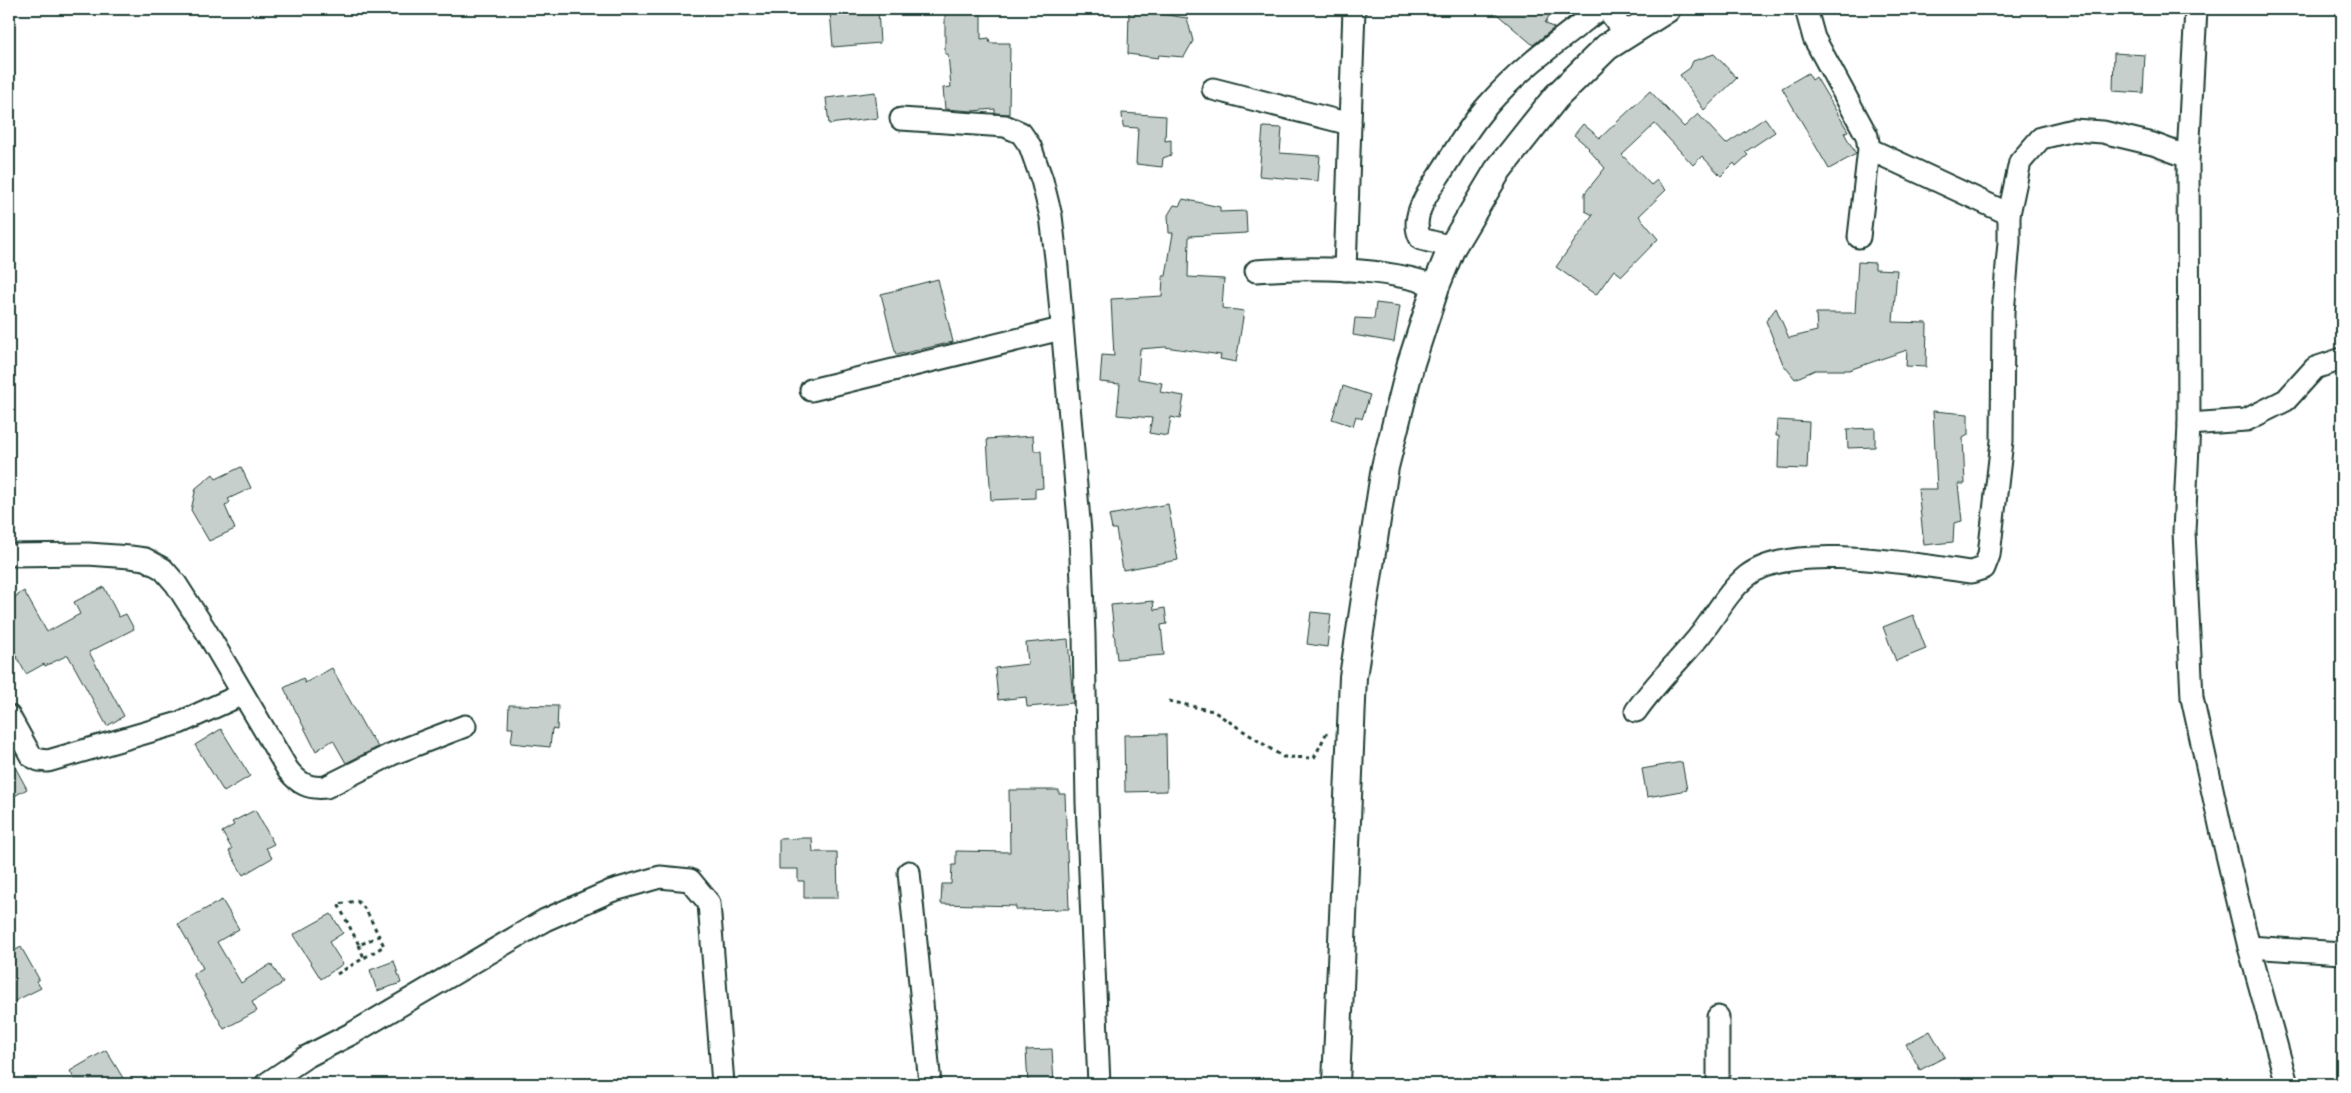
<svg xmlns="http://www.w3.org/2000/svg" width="2351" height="1093" font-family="Sriracha,sans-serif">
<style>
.building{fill:#c7cfcc;stroke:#1f3d34}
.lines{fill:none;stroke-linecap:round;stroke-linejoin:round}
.minor-casing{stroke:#1f3d34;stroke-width:25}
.tertiary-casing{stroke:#1f3d34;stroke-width:30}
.path{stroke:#1f3d34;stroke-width:3;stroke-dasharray:4 4;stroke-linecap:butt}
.minor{stroke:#fff;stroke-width:21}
.tertiary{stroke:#fff;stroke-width:26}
</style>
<rect width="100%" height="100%" fill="#fff"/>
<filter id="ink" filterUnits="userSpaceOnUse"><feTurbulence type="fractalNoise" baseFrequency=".02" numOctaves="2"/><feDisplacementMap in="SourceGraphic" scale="10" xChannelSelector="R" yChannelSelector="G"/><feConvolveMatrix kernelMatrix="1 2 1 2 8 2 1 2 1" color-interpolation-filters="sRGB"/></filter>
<g filter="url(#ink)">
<g class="building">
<polygon points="878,9 880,43 833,47 830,11"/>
<polygon points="945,9 981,9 981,39 989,38 990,43 1010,43 1009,114 995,113 995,109 972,111 945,109 943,88 951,87 948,54 945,54"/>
<polygon points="1129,9 1157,9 1161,14 1187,18 1193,41 1184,57 1159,55 1158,58 1128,54"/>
<polygon points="1491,9 1553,9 1545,23 1554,28 1533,45"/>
<polygon points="2114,53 2145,55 2143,93 2113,91"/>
<polygon points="1714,54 1737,78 1704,110 1680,75 1690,68 1693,61"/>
<polygon points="1808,73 1812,80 1816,77 1848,131 1844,133 1856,154 1829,169 1782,88"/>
<polygon points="1650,91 1684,127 1698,114 1726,144 1765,118 1775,132 1745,152 1748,155 1736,166 1734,163 1721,176 1702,156 1693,165 1655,124 1622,155 1651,185 1657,180 1666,190 1639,216 1658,239 1622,276 1614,270 1596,295 1556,267 1593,215 1585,211 1585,193 1605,168 1588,149 1589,148 1574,135 1583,124 1600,138"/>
<polygon points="875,92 878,118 829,124 826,98"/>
<polygon points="1122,113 1166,116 1165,141 1171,140 1171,155 1163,158 1162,167 1136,164 1138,128 1123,127"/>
<polygon points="1263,127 1282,128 1280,153 1320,156 1318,181 1259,176"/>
<polygon points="1183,199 1220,207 1220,212 1246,211 1247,233 1189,236 1188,277 1224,279 1222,308 1244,311 1236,362 1220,359 1221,355 1165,347 1140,349 1138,379 1162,383 1160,392 1184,396 1180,419 1171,417 1168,436 1149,433 1152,418 1117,415 1120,384 1100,382 1102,355 1114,356 1111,299 1162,296 1163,276 1166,276 1173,233 1169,233 1168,215 1174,205 1179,206"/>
<polygon points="1858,262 1875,263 1875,269 1897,270 1893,322 1927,323 1926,367 1906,366 1907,350 1849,370 1815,370 1795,379 1783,364 1766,321 1776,308 1789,338 1817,331 1816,313 1855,313"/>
<polygon points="938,279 953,342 896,355 881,294"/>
<polygon points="1376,303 1400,306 1394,342 1353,335 1355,318 1374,319"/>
<polygon points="1343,386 1370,395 1362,419 1356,416 1353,426 1332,419"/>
<polygon points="1933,411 1968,414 1968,435 1963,438 1965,484 1958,484 1962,521 1954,523 1953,542 1924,545 1918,489 1937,489"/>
<polygon points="1777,420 1809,422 1807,469 1778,468 1779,436 1776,436"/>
<polygon points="1875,428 1875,447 1848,448 1847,429"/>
<polygon points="1033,436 1034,451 1041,451 1043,488 1035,489 1035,498 991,500 987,439"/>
<polygon points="241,467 251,488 228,499 230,502 225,506 235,529 209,541 191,510 196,488 213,474 216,479"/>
<polygon points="1168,504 1178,560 1123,570 1116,529 1112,529 1109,515"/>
<polygon points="104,587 119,617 126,614 134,629 89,652 124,716 107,726 68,655 45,666 44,664 26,674 9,643 9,601 24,591 47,632 80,614 74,602"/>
<polygon points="1153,601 1154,610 1165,608 1167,624 1161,625 1164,655 1117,659 1111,605"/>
<polygon points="1311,612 1331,614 1327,647 1307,644"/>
<polygon points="1913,615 1926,649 1896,661 1883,627"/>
<polygon points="1068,639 1073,703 1027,707 1026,697 998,700 995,668 1028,664 1026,643"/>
<polygon points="332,668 370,737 371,736 378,747 346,763 333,740 316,751 284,688 303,678 305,683"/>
<polygon points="509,705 558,706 557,730 552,729 550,747 511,743 513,728 508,728"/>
<polygon points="221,729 250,776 224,792 195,745"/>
<polygon points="1166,734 1167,791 1125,792 1124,735"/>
<polygon points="9,756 27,789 9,799"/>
<polygon points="1682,762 1687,790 1647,797 1642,769"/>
<polygon points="1009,790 1059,790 1059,794 1065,794 1069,909 1016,910 1016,906 941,904 942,884 951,884 952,865 956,865 956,851 1010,852"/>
<polygon points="255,810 274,844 266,848 272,858 243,875 229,851 232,849 222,832 234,825 232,822"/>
<polygon points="802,838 812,838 813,852 837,852 838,898 804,898 804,881 798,881 798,869 779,869 779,839"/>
<polygon points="222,900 239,929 217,942 241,983 271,964 283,983 252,1002 257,1011 224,1029 193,974 203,968 178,924"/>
<polygon points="331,914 343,933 329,942 343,964 321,979 293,935"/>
<polygon points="21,947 39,979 36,981 41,988 9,1004 9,954"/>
<polygon points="394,961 401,983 377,991 370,970"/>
<polygon points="1930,1031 1945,1057 1920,1070 1906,1044"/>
<polygon points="1052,1049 1054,1084 1028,1084 1026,1050"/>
<polygon points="106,1050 123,1078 111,1084 77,1084 70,1071"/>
</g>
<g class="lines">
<g class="minor-casing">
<g id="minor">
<polyline points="1607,9 1626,34"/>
<polyline points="1806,9 1814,38 1867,136 1869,149 1859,237"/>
<polyline points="2196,9 2188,157 2189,424 2184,532 2192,698 2222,834 2249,947 2287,1084"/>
<polyline points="1213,89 1350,124 1354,9"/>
<polyline points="901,119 1005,126 1021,133 1030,146 1042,180 1051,216 1057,267 1080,532 1084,635 1087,803 1099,1084"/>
<polyline points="1869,149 2009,214"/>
<path d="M1452,247L1421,239C1409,219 1427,194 1438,177C1454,153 1468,127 1488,105C1520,68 1561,39 1600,9"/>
<polyline points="1345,270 1350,124"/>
<path d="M1256,271C1309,267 1386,267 1436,286"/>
<polyline points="811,390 1061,329"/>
<polyline points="2189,424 2246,420 2286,400 2315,368 2342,359"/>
<path d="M9,555L88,554L130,557L145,559L163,569L176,584L206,631L288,770C299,784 309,789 326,787L392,754L465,726"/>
<path d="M1636,711C1654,685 1677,663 1697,639C1714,619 1726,593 1747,576C1791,541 1917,565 1971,572L1984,568L1989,555L2002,441L2003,313L2009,242V214L2020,162L2041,138L2073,130L2103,132L2153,144L2188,157"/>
<polyline points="9,716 31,756 39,760 48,761 179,723 243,694"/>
<polyline points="909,872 930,1084"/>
<polyline points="2249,947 2342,953"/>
<polyline points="266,1084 306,1057 353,1033 545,920 611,891 660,877 690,880 709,903 723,1084"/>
<polyline points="1718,1084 1718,1017"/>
</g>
</g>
<g class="tertiary-casing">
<polyline id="tertiary" points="1336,1084 1353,677 1385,467 1411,363 1436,286 1452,247 1498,170 1556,97 1607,47 1667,9"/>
</g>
<g class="path">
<polyline points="1169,701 1213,711 1283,757 1314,758 1328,730"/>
<polyline points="359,945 364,958"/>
<polyline points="337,974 384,946 366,910 357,901 338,904 359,945 379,936"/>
</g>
<use href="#minor" class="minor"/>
<use href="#tertiary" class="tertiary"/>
</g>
</g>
<rect width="2351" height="1093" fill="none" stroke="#fff" stroke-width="30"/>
<rect x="15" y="15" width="2321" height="1063" fill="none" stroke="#1f3d34" stroke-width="2" filter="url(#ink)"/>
</svg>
